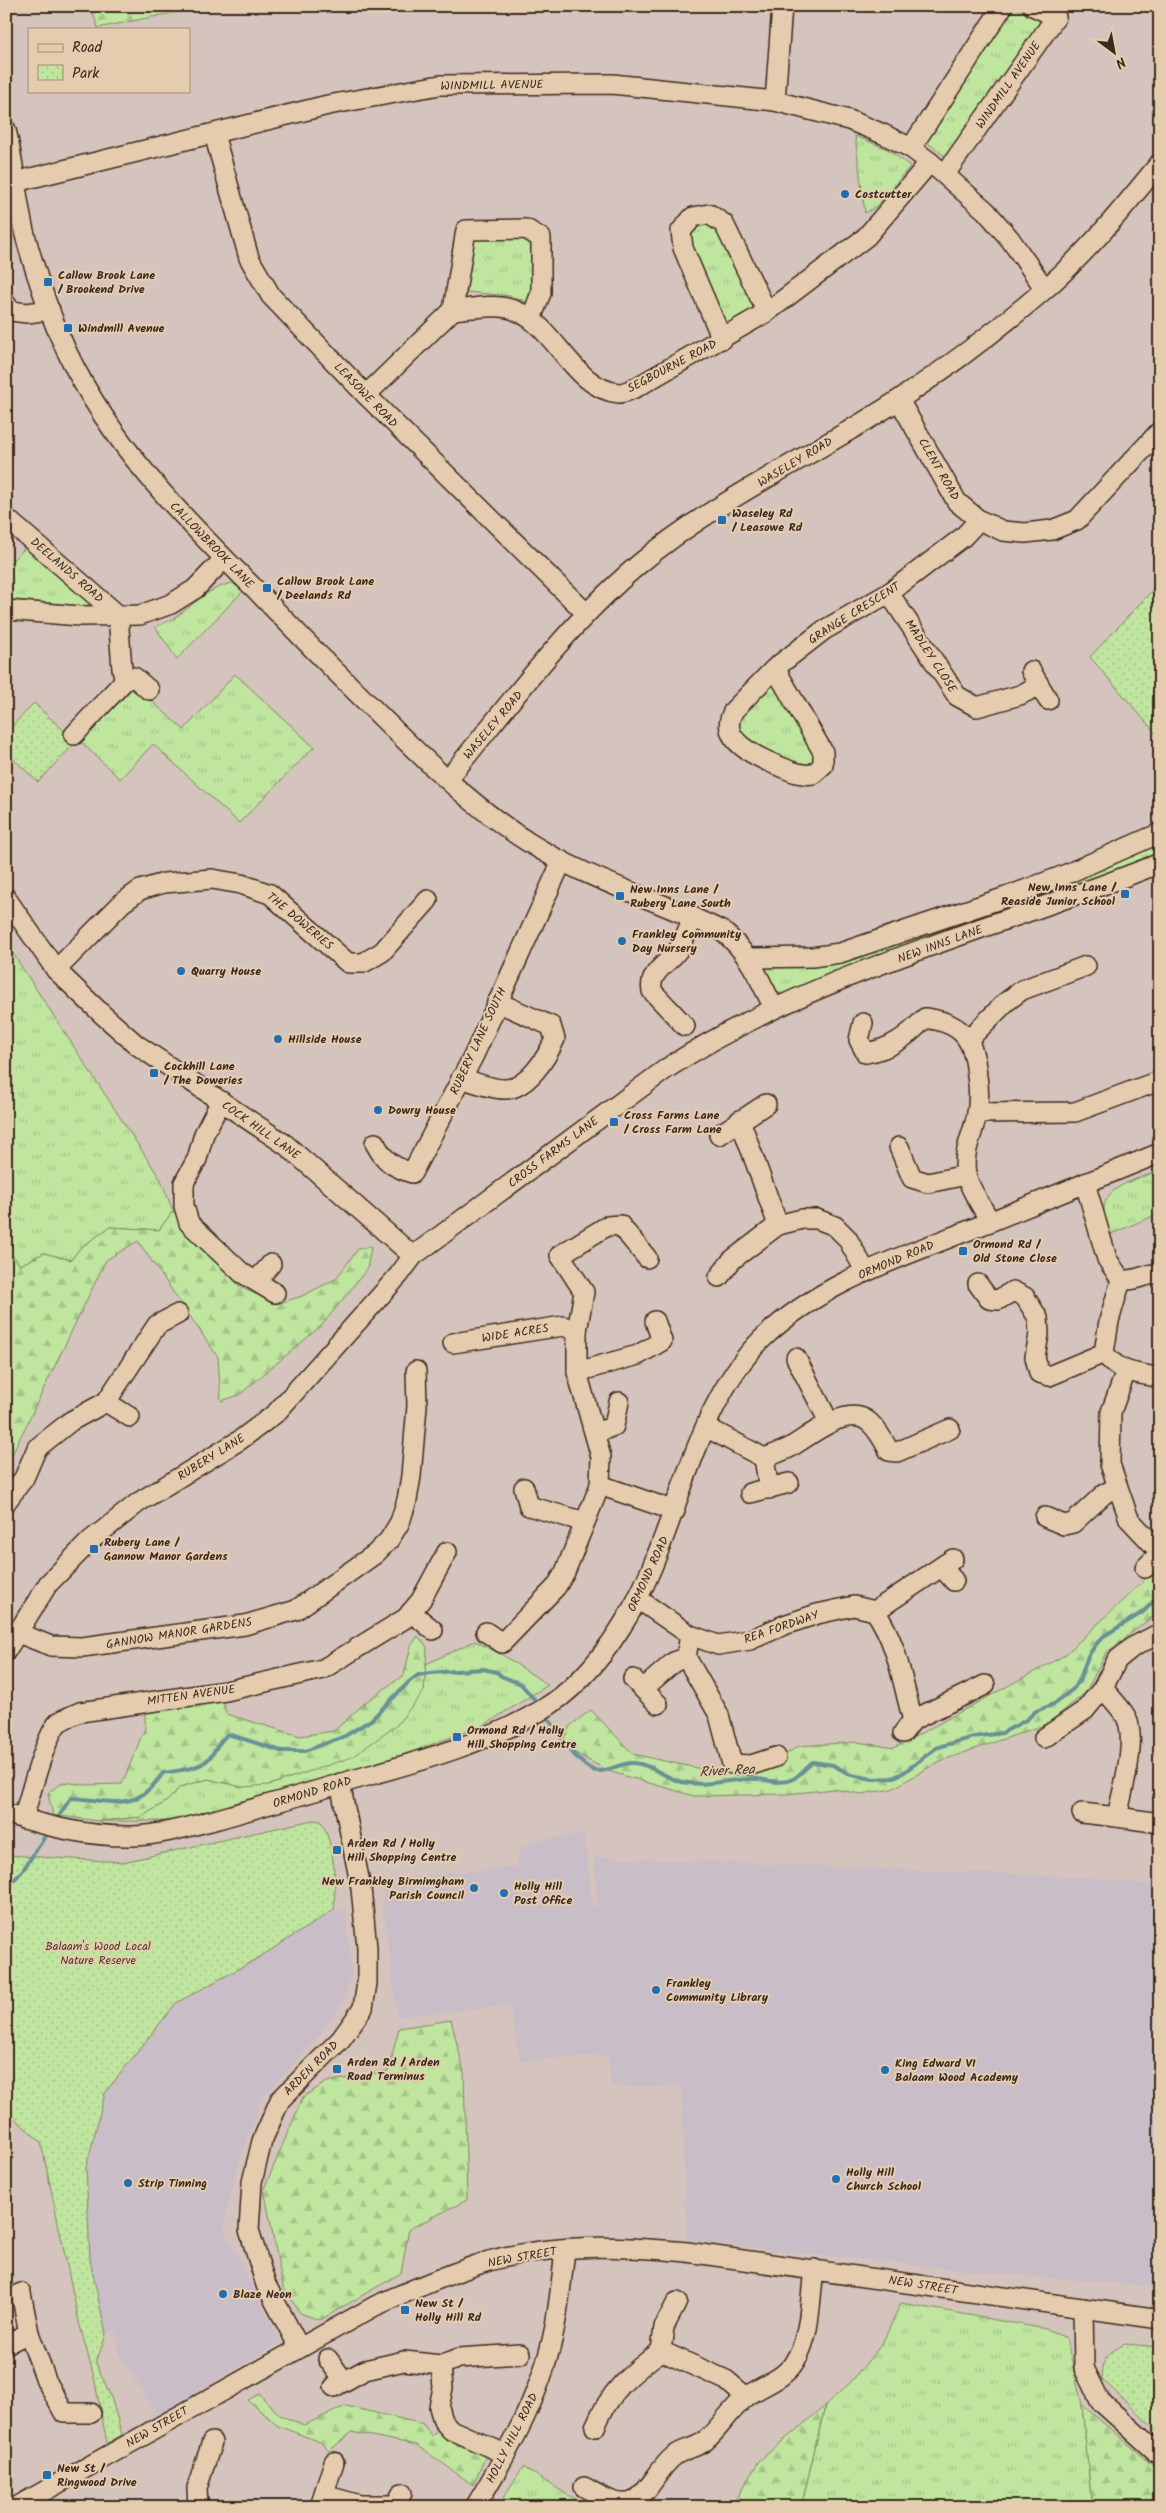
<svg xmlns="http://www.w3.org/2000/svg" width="1166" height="2513" font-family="Kalam,sans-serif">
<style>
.built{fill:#c9bdc7}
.grass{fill:url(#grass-tufts);stroke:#7d885e}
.forest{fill:url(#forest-firs);stroke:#7d885e}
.park{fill:url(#park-dots);stroke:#7d885e}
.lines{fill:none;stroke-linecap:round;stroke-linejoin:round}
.stream{stroke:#699196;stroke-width:4}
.minor-casing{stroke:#3b2a1e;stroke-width:22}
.minor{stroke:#e6ccae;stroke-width:19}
.poi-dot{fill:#1f6fb2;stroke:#e6ccae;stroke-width:2}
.labels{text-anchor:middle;stroke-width:4;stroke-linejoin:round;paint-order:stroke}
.street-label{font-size:12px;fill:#3b2a1e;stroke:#e6ccae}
.poi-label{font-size:12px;font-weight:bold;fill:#3b2a1e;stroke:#e6ccae;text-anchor:start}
.park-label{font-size:12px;fill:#483d2b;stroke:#e6ccae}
.water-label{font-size:14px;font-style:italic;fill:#433b32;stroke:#e6ccae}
</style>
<defs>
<pattern id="grass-tufts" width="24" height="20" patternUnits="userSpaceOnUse" patternTransform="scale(1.25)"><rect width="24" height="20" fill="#bfe59f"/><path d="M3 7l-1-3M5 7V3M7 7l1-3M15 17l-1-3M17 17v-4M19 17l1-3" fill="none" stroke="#a5c588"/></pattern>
<pattern id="forest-firs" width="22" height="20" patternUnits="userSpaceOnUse" patternTransform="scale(1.25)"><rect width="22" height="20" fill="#bfe59f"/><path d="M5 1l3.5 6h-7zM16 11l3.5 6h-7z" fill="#a5c588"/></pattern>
<pattern id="park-dots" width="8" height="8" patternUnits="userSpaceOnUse" patternTransform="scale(1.25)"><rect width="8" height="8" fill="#bfe59f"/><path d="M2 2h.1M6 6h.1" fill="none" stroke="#a5c588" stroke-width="1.8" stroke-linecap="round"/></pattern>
</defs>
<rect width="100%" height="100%" fill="#d5c3bd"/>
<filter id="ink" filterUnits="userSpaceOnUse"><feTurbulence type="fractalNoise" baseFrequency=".02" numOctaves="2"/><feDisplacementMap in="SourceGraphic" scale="10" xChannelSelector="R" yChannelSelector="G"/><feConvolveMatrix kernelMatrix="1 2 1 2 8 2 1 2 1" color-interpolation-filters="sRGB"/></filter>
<g filter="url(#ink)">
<g class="built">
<polygon points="585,1834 592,1905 598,1908 594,1857 1083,1877 1160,1886 1160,2287 983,2272 686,2241 682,2086 611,2087 609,2055 520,2061 510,2005 397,2017 383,1902 384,1880 518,1866 518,1853 532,1841"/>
<polygon points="345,1909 352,1972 346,1992 340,2006 320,2035 261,2099 239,2162 223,2227 280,2342 158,2415 121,2357 115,2329 106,2334 90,2260 86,2168 105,2093 176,2003 255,1960 334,1910"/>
</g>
<g class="grass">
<polygon points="1011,6 1044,20 949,159 921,138"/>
<polygon points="855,136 887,149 910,166 877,206 865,213"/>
<polygon points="714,222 757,309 727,326 685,234 692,224"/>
<polygon points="470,236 524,238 534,244 534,280 530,303 511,296 467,292 465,262"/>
<polygon points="29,544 92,599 91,607 6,599 6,567"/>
<path d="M232,583L243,591L177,659L155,627C162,624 171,621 177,616C196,603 208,588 232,583Z"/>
<polygon points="235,674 314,747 239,823 153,744 120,779 81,742 135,686 184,730"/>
<polygon points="771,681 778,685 819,755 813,769 741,744 736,718"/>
<polygon points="1160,839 1160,856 790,994 779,993 766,978 765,969 767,966 786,966"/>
<polygon points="6,943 161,1180 173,1211 159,1230 110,1227 80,1248 71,1260 44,1253 20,1265 6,1247"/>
<path d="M1160,1171V1213L1111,1234C1109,1227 1103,1215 1104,1208C1106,1185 1142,1177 1160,1171Z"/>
<polygon points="475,1641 504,1656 548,1685 486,1724 395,1758 184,1821 99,1821 141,1817 167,1801 180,1787 208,1779 242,1787 424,1691 426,1664"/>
<polygon points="901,2303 1046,2329 1066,2338 1082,2405 1092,2507 801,2507 825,2406 851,2382 882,2344"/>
<polygon points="523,2467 587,2507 514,2507 503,2498"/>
</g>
<g class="forest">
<polygon points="91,6 206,6 98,28"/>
<polygon points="173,1211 240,1287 277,1304 302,1296 336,1279 358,1249 371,1247 367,1269 322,1325 239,1395 221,1401 218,1357 138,1241 106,1260 6,1467 6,1247 20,1265 44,1253 71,1260 80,1248 110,1227 159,1230"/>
<polygon points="1160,1565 1160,1611 1107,1652 1085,1693 1047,1724 940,1761 892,1789 861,1794 834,1789 786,1794 694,1796 608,1771 561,1745 570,1726 591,1710 633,1754 719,1773 768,1766 799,1746 857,1742 894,1748 1065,1655"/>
<polygon points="418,1636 427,1647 424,1691 396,1726 352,1757 269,1785 242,1787 208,1779 180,1787 167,1801 141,1817 99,1821 53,1815 48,1793 63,1782 87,1785 122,1784 145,1728 145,1709 223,1700 226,1714 300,1736 334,1731 367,1701 404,1675 411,1646"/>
<polygon points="451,2020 464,2072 467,2200 409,2229 401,2273 320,2320 300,2313 283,2287 264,2189 303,2097 327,2082 388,2071 399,2028"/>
<polygon points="259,2394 281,2416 304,2425 346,2406 423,2424 431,2436 440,2430 486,2455 473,2485 417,2445 352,2432 329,2451 320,2442 278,2426 248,2400"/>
<polygon points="1082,2405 1160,2471 1160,2507 1092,2507"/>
<polygon points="825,2406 801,2507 731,2507 759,2461"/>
</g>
<g class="park">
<polygon points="1160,582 1160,738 1090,657"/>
<polygon points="34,703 76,742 38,782 6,752 6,733"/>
<path d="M313,1820L321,1821C335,1846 336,1883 334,1910L255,1960L176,2003L105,2093L86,2168L90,2260L106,2334L96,2363L111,2397L122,2435L107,2443L94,2377L79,2322L41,2142L6,2111V1855L123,1862Z"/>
<path d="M1125,2344L1160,2347V2434L1102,2379C1103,2356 1106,2354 1125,2344Z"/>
</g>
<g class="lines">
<g class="stream">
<path d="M546,1715C558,1732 571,1756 589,1768C602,1777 619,1762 633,1763C652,1764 664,1778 682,1782C704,1787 726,1780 747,1779C762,1777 779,1786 793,1779C800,1775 806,1767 813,1762L833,1765L851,1775L873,1779L892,1778L903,1773L936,1748L945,1745L974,1737L1002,1733L1026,1720L1036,1711L1054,1704L1073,1689L1080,1679L1088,1656L1097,1643L1104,1636L1143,1612L1160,1595"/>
<path d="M55,1822L71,1798C114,1800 134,1814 163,1773C178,1770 201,1770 211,1756C217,1748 219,1741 228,1734L281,1751H305L345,1736L371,1720L410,1681L418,1675L430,1673L483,1669L497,1672L501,1676L521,1684L539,1705"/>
<polyline points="6,1889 23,1870 48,1832"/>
</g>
<g class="minor-casing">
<g id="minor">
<polyline points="775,101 782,6"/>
<path d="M6,130C15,165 16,201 25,235C36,275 50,316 67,352C111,445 183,518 255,589C280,615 305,641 330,666C390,725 457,797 528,842C588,880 659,900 722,931C749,952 759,979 774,1008"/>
<polyline points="214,134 249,258 271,296 366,395 586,613"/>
<polyline points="911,148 1003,6"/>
<polyline points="945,174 1056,17 1033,6"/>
<polyline points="15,182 328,105 440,85 612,84 775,101 849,120 883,134 911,148 930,162 986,211 1010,239 1045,289"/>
<polyline points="6,304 11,311 27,313 50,310"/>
<polyline points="453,310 466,230 526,229 541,238 541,293 531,319"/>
<polyline points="722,339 683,248 681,231 693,217 709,214 724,224 767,312"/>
<path d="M366,395L453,310C470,309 491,304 507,308C553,317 571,389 619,393C625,393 632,389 637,387L767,312L866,237L930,162"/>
<polyline points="899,400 957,502 979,520 1003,531 1025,533 1052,530 1077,520 1160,431"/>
<polyline points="6,518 118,615 122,669 125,680 134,677 149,690"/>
<polyline points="889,593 957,696 977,707 1020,695 1038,686"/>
<polyline points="6,610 80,616 140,615 171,604 195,589 224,559"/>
<path d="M775,668L823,752V765L813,774C800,776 789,770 776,765C755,756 716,739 734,710L775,668L824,630L889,593L963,537L979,520"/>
<polyline points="1031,671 1048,700"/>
<polyline points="74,735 125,680"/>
<path d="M448,779C508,706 565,627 638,565C716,499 814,456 900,399C950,366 999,329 1044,290C1087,253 1124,207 1160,163"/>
<polyline points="6,898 56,970 103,1015 137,1045 286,1145 413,1256"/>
<polyline points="749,958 812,957 840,953 1006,897 1062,876 1160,833"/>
<polyline points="56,970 122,903 140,890 164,883 212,879 241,884 270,894 348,963 363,963 382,952 428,900"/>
<path d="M863,1023L859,1040L866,1053C891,1049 908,1036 925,1018C963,1023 974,1039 977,1076C979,1088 979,1102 977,1114C973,1135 962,1152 966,1174C969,1189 983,1207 990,1222"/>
<path d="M685,1026L652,991C648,972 669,963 678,950C685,940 688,928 693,917"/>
<polyline points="968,1040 1006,1002 1022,990 1086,966"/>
<path d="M461,1078C474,1082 491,1089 504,1089C527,1090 547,1057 555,1039L551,1026L497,1002"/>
<polyline points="221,1101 204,1134 197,1159 184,1183 184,1206 189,1223 242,1273 275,1293"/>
<polyline points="977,1113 1075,1112 1156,1082"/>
<polyline points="740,1120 778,1225"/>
<polyline points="719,1135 766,1104"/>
<path d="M375,1143C384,1161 393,1167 412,1173L474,1055L562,861"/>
<polyline points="899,1147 912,1178 928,1183 966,1175"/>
<path d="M1085,1183L1107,1259L1121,1280L1109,1321L1104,1353C1121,1375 1136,1372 1160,1378"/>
<polyline points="647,1258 620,1225 607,1226 560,1255 584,1292 577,1331 577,1372 601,1457 600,1485 675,1511"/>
<polyline points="719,1277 732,1260 778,1225 802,1219 817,1219 835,1226 847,1238 866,1272"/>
<path d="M1121,1280C1137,1282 1148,1272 1160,1274"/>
<polyline points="256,1281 271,1264"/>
<polyline points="978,1284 989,1299 998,1300 1013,1291 1025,1297 1038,1318 1039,1334 1035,1357 1039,1373 1049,1376 1104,1353"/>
<polyline points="453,1343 563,1326 577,1331"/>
<polyline points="796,1358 829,1422"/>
<polyline points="1126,1371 1111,1412 1110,1464 1129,1519 1160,1552"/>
<polyline points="577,1372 638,1355 662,1341 655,1321"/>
<polyline points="106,1402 130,1417"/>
<polyline points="706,1427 764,1458"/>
<polyline points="596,1433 614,1426 619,1402"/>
<polyline points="524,1488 529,1506 585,1522"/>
<path d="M769,1489L764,1458C772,1455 781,1452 789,1448C809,1437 847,1403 869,1422C878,1430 884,1441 889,1451L897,1452L950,1429"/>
<polyline points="750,1493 789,1483"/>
<polyline points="6,1502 24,1478 37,1448 71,1421 106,1402 157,1325 178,1314"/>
<polyline points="1045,1517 1064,1525 1073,1523 1104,1494 1117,1487"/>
<polyline points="942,1567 954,1581"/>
<polyline points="1145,1568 1160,1553"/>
<path d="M638,1599L690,1635L718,1645L750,1640L784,1625L817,1614L854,1606L875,1611C899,1646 901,1680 913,1720L903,1733"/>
<polyline points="875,1611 953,1559"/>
<polyline points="411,1612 433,1630"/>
<polyline points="486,1632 502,1643 556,1587 565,1572 600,1485"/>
<polyline points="18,1633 51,1646 82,1647 245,1625 296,1610 375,1554 389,1540 400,1522 407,1500 411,1476 417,1406 416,1371"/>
<polyline points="690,1635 686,1657 719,1715 732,1764 751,1765 776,1757"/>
<path d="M6,1651L48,1584L91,1540L139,1502L240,1440L276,1413L399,1275L413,1256L666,1069C812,972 998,929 1160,863"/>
<polyline points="633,1679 658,1704"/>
<polyline points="643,1689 674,1662 686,1657"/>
<polyline points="913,1720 985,1685"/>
<polyline points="1044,1738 1085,1710 1103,1688 1117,1660 1133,1647 1160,1633"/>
<path d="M6,1813C47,1827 90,1837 133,1836C162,1835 191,1826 218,1819C253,1809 288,1799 322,1789C395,1767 474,1750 540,1711C574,1691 599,1662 620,1629C678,1541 688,1412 762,1339C820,1283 899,1258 972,1229C1035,1204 1097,1178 1160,1153"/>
<path d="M1082,1813L1117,1817C1122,1791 1139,1738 1125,1715C1119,1706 1110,1697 1103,1688"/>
<polyline points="1117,1817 1160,1823"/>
<path d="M23,1819C29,1799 46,1733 59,1722C65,1718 73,1715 80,1712L226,1691L323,1669L406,1618L421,1600L447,1552"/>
<polyline points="1083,2308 1084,2368 1100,2401 1160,2455"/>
<polyline points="29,2333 46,2380 64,2413 91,2413"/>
<polyline points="6,2344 29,2333 21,2293"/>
<polyline points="299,2347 266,2285 249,2230 252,2182 262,2141 280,2100 341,2039 363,2008 367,1983 367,1948 361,1888 340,1783"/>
<polyline points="661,2351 726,2380 746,2397"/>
<polyline points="328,2359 344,2381"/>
<polyline points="441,2365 443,2388 439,2407 443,2421 451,2430 505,2454"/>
<polyline points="334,2387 365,2370 404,2361 441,2365 459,2358 520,2354"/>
<path d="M595,2427C610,2391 630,2374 661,2351L664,2327L677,2302"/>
<path d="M584,2487C598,2494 618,2509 634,2501C649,2493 659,2467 674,2456C683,2449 696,2448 705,2441C720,2428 731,2409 746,2397C762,2385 785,2379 795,2361C811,2336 810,2298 814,2269"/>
<polyline points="324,2495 360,2505 396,2505 402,2493"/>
<polyline points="320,2506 334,2462"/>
<path d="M16,2507L375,2306C413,2289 450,2273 489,2261C554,2243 622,2246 687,2252L1160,2319"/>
<polyline points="198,2507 197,2488 212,2442"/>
<path d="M475,2507C507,2454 540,2397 553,2336C559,2308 562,2278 565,2249"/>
</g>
</g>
<use href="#minor" class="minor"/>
</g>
</g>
<g class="poi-dot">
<circle cx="845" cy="194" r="5"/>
<rect x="43" y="277" width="10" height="10" rx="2.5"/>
<rect x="63" y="323" width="10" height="10" rx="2.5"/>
<rect x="717" y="515" width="10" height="10" rx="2.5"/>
<rect x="262" y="583" width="10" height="10" rx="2.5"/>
<rect x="1120" y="889" width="10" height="10" rx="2.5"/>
<rect x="615" y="891" width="10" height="10" rx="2.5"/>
<circle cx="622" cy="941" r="5"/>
<circle cx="181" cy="971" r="5"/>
<circle cx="278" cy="1039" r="5"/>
<rect x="149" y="1068" width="10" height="10" rx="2.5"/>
<circle cx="378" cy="1110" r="5"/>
<rect x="609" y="1117" width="10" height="10" rx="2.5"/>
<rect x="958" y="1246" width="10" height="10" rx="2.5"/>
<rect x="89" y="1544" width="10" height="10" rx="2.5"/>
<rect x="452" y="1732" width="10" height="10" rx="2.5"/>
<rect x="332" y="1845" width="10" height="10" rx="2.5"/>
<circle cx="474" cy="1888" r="5"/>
<circle cx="504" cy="1893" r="5"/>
<circle cx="656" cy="1990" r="5"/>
<rect x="332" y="2064" width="10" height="10" rx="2.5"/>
<circle cx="885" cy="2070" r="5"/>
<circle cx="836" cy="2179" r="5"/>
<circle cx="128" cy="2183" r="5"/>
<circle cx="223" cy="2294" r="5"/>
<rect x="400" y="2305" width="10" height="10" rx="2.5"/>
<rect x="42" y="2470" width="10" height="10" rx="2.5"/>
</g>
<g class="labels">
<g class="street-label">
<text transform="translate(492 85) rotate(-1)" y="4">WINDMILL AVENUE</text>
<text transform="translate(1008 85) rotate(-55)" y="4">WINDMILL AVENUE</text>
<text transform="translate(672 366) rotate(-28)" y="4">SEGBOURNE ROAD</text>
<text transform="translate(366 395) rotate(46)" y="4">LEASOWE ROAD</text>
<text transform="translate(795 462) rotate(-31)" y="4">WASELEY ROAD</text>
<text transform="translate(939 469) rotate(60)" y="4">CLENT ROAD</text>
<text transform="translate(212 545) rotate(46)" y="4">CALLOWBROOK LANE</text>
<text transform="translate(67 570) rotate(41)" y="4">DEELANDS ROAD</text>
<text transform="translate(854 613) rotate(-32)" y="4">GRANGE CRESCENT</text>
<text transform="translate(931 656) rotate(57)" y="4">MADLEY CLOSE</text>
<text transform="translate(493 725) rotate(-50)" y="4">WASELEY ROAD</text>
<text transform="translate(300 921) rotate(40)" y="4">THE DOWERIES</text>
<text transform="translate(940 944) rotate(-20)" y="4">NEW INNS LANE</text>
<text transform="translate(478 1041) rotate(-65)" y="4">RUBERY LANE SOUTH</text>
<text transform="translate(261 1130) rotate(35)" y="4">COCK HILL LANE</text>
<text transform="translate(553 1152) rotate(-37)" y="4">CROSS FARMS LANE</text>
<text transform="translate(896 1260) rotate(-23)" y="4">ORMOND ROAD</text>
<text transform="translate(515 1333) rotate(-9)" y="4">WIDE ACRES</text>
<text transform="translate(211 1457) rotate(-32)" y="4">RUBERY LANE</text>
<text transform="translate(648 1574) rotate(-65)" y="4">ORMOND ROAD</text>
<text transform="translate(781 1627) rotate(-19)" y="4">REA FORDWAY</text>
<text transform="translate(179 1633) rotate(-9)" y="4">GANNOW MANOR GARDENS</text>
<text transform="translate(191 1695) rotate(-8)" y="4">MITTEN AVENUE</text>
<text transform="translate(312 1792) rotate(-17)" y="4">ORMOND ROAD</text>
<text transform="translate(311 2068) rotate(-45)" y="4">ARDEN ROAD</text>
<text transform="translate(522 2257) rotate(-10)" y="4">NEW STREET</text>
<text transform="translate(923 2285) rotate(9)" y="4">NEW STREET</text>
<text transform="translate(157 2427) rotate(-30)" y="4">NEW STREET</text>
<text transform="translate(512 2438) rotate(-63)" y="4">HOLLY HILL ROAD</text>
</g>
<g class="poi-label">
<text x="855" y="198">Costcutter</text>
<text x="58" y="279">Callow Brook Lane<tspan x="58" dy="14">/ Brookend Drive</tspan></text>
<text x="78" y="332">Windmill Avenue</text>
<text x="732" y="517">Waseley Rd<tspan x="732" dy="14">/ Leasowe Rd</tspan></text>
<text x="277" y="585">Callow Brook Lane<tspan x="277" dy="14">/ Deelands Rd</tspan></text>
<text x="1115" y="891" text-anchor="end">New Inns Lane /<tspan x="1115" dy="14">Reaside Junior School</tspan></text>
<text x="630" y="893">New Inns Lane /<tspan x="630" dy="14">Rubery Lane South</tspan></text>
<text x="632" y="938">Frankley Community<tspan x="632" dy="14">Day Nursery</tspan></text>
<text x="191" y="975">Quarry House</text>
<text x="288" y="1043">Hillside House</text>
<text x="164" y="1070">Cockhill Lane<tspan x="164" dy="14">/ The Doweries</tspan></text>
<text x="388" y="1114">Dowry House</text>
<text x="624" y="1119">Cross Farms Lane<tspan x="624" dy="14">/ Cross Farm Lane</tspan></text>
<text x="973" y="1248">Ormond Rd /<tspan x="973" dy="14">Old Stone Close</tspan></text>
<text x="104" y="1546">Rubery Lane /<tspan x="104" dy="14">Gannow Manor Gardens</tspan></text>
<text x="467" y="1734">Ormond Rd / Holly<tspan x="467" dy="14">Hill Shopping Centre</tspan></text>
<text x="347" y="1847">Arden Rd / Holly<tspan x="347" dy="14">Hill Shopping Centre</tspan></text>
<text x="464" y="1885" text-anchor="end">New Frankley Birmimgham<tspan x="464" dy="14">Parish Council</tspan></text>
<text x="514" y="1890">Holly Hill<tspan x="514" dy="14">Post Office</tspan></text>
<text x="666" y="1987">Frankley<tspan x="666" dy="14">Community Library</tspan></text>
<text x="347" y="2066">Arden Rd / Arden<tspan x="347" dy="14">Road Terminus</tspan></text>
<text x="895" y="2067">King Edward VI<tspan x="895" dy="14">Balaam Wood Academy</tspan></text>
<text x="846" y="2176">Holly Hill<tspan x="846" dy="14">Church School</tspan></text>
<text x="138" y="2187">Strip Tinning</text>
<text x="233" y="2298">Blaze Neon</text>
<text x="415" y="2307">New St /<tspan x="415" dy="14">Holly Hill Rd</tspan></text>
<text x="57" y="2472">New St /<tspan x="57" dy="14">Ringwood Drive</tspan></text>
</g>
<g class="park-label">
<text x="98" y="1950">Balaam's Wood Local<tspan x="98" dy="14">Nature Reserve</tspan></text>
</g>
<g class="water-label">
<text transform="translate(727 1770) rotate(-3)" y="5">River Rea</text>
</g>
</g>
<rect width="1166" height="2513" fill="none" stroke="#e6ccae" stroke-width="25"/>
<rect x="12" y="12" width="1141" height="2488" fill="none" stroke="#3b2a1e" stroke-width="2" filter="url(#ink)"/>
<rect x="28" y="28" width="162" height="65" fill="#e6ccae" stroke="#a28b74"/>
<rect x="38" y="44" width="25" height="8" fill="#e6ccae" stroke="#a28b74"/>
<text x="72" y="52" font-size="15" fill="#3b2a1e">Road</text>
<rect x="38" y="65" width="25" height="15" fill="url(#park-dots)" stroke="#a28b74"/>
<text x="72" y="78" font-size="15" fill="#3b2a1e">Park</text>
<g transform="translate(1114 52) rotate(148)" stroke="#e6ccae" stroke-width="4" paint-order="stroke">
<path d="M0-4L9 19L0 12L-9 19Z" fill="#3b2a1e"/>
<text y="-8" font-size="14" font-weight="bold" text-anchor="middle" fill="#3b2a1e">N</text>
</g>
</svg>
